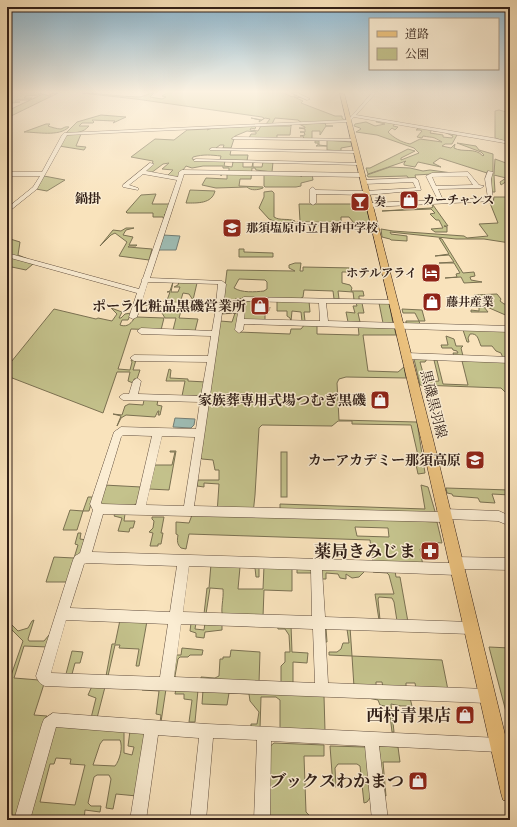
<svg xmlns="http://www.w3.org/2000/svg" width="517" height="827" font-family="Alegreya,'Noto Serif JP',serif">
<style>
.green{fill:#c4c28c;stroke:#7b7152;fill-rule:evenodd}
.water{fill:#9ebdb5;stroke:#737e76}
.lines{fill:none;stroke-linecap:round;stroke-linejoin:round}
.minor-casing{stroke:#645141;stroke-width:1}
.major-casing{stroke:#322018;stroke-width:1}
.minor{fill:#fbedd3;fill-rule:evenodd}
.major{fill:#ecc27e;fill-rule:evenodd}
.labels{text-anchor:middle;stroke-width:3;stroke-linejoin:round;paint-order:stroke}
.far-poi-label{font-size:12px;font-weight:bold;fill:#322018;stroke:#fbedd3;text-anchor:start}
.far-quarter-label{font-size:13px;font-weight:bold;fill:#322018;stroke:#fbedd3}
.poi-label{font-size:14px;font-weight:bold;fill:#322018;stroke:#fbedd3;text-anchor:end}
.street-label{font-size:14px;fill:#322018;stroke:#fbedd3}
.near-poi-label{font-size:17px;font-weight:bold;fill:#322018;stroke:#fbedd3;text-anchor:end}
</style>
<rect width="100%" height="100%" fill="#f9e3bc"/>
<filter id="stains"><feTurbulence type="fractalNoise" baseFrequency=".005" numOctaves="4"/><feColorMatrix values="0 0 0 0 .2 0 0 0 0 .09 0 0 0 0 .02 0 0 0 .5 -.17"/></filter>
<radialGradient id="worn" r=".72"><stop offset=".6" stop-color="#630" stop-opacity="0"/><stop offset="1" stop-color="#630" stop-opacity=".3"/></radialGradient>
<g class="green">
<polygon points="7,93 42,93 38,95 26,96 24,98 32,98 28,100 16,100 15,102 20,102 12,103 7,106"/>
<polygon points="58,93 7,118 7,111 43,94 49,96 51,95 49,94"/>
<path d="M82,93C101,93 120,97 139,97C144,97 148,93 154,93L150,97L162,99L166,97L162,96L167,93H284L292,97L296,95L305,98L294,97L303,101L301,103L335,116H342V118L346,121L302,123L298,120L275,118L272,124H266L270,119L265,118L259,122L260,120L251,118L262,120L264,118L262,117L136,99Z"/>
<polygon points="499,110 510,113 510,143 495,138 495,111"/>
<path d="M101,115L126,117L113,123L115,121L92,120L94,122L93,123H82L79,126H89C83,133 76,133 66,133L77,122Z"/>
<path d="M377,120L395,123L393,126L398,127L395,130L392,128L388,132C394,138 401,142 410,144L420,139L442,142C432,136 434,138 423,136L422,138L417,137L422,131L420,130H416L418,129L415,126L432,129L430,133L443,135V137L452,138L453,136L444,132L433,131V129L457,135L452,144H445L442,146L451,148L455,144L454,148C463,153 475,147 483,156L484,155L481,152L457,143L476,146L479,150L493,154V172L487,173L440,158L433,163L441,167L418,162L415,167L404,165V163L406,161L368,174L366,168H370L408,149L415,151L401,158V160L419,153L414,148L377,135L356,132L361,129L360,128L354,126L355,124L366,122L375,126L385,124L377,122H376Z"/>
<polygon points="325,123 326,126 333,126 326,126 320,135 320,131 312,131 312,139 304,139 303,136 300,136 305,135 304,132 300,132 305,132 305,129 299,128 305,128 305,127 299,124"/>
<path d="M46,124H50L48,126C51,127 57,129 61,129C64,128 65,126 69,127C59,137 37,132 24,132Z"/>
<path d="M292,124L291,126L290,135H277V138H249L251,134H256V132L247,131L235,136L231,148H223L224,145H220L216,148L231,150L230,155H248L247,161L220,160L221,156C211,155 204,154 193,157L192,159L196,160L225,161L224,166L232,167L233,162L230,161L243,162V167H252L253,162V167H262L263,162H273L272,172L256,170L255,168H252L251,179H240L239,186L263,187V188C258,190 251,191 247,187L216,188L202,185L206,178L227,179V173H222L221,176V173L229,171V168H223V166H203L192,168L186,166L178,177L167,176L173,170L162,169L169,163L163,164L151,173L145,172L152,165L153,161L131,157L155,139L174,140L187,130L208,129L207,130L213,128L256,126L255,129L251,128L250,130L258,131L261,126H290Z"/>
<polygon points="81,134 76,146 86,147 84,150 59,146 65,135"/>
<polygon points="327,140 351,142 352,146 341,148 341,151 327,150 327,146 316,146 318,145 318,143 315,143 315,141 319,141 319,145 327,146"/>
<polygon points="495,159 506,163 510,161 510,182 507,181 501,185 500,182 506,178 494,175 495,192 491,192 491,174 494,174"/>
<polygon points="390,167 410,168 423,171 430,170 452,173 415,175 416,179 409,179 407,176 368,177 367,175"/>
<polygon points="264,173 301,174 301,177 302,176 302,174 312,174 313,180 301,183 301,186 296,187 265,187 264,186"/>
<polygon points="44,176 65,180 47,191 36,189"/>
<path d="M190,190L215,191C212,204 197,203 186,203Z"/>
<path d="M272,191L274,193V217C280,221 288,218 295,221L294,223L281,224L269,219L259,208L264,197V192Z"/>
<polygon points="156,194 152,204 169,204 167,212 164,215 165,216 164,221 163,217 153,217 153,213 127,213 126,212 141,195"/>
<polygon points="494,197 510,197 510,243 484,239 456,239 390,232 391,234 407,236 407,241 391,240 390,239 382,237 381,229 393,231 464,236 467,238 488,236 479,224 498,223 490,203 493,203"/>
<polygon points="299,204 364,204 366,205 370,222 354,223 349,217 341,217 341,223 303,223 300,221"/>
<polygon points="432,205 433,205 448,226 444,226 447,227 447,232 435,232 431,229 443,228 439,220 436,220 430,214 435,213 431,209 382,211 431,208 433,207"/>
<polygon points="126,228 134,228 126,230 123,235 133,237 129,245 137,245 136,246 129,246 128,247 152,249 149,260 119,256 127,242 115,233 111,235 100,246 113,230 121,231"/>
<polygon points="7,238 20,242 18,255 28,259 33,264 26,270 7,266"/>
<polygon points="439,238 442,239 463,273 474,272 475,276 470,277 471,280 482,282 464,283 461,277 445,278 457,277 456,274 460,273 454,263 439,263 454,262 449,255 435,256 449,254"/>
<polygon points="239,249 244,249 244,252 273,253 273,257 239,257"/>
<path d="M295,263H301L300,271H303V267L354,268L355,272H342V283L350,285L352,288L351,291H363L364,296H359V299L365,300H354L353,292L338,291L339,299H334L333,291L304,290L303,297L300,299H235V301L241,302L240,307H238L236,303H223L227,270L295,271L289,268V265ZM239,279L265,280L267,282V289L264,291C255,292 242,293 234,288Z"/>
<polygon points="173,282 171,292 178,292 180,287 174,287 178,285 179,282 197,283 193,300 189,294 183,293 180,303 166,303 170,292 167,292 170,291"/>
<path d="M497,294L501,299L500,301L504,304H510V317L487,307H484L488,312H471V310L479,311V308L476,305C467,305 462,300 453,300V303H451V299L468,301L469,303H476V298L474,295Z"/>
<polygon points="244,301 261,301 255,303 255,310 264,310 264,308 268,309 270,307 269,311 265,311 265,321 244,320"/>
<polygon points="277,301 309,301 310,312 304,312 305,321 302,321 301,312 292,311 291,321 290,318 287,316 287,311 277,311"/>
<polygon points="356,303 362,303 364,313 358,313 360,322 348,322 346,312 355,313 353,306 357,306"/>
<polygon points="379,303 389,303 393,323 383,323"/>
<polygon points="158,306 166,307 168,306 189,307 190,308 189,311 181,311 179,318 198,319 195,331 173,330 176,318 165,318 162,313 163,310 157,310"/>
<path d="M111,308L122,312L119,318H121L125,314L131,313L128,320H122L120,325C131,329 135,317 139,308H140L137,317L164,318L161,330L131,329L118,369L130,370L132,362L131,360H136L133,370H140L137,379H134L133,383L128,381L130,372H117L103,413L7,376V367L54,309L96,319L98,318L112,321L117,314Z"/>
<polygon points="402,309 422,310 425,321 419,321 420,324 406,324 406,321 419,321 415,313 403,313"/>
<path d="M221,313H238L239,314L238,332L290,334L291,329H301L305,324H317V334L357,335H359L358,325L394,326L396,335H363L368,371L398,372L404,367L406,378L346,377L339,379L337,383L339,420L417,422L425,473L418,474L415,460H419L411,425L352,424V421H338L332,426L262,425L259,428L255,495L253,514L437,522L442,543L431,542L420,549L423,566L373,563L370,540L189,534L186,549L181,548C177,544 177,541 178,535L176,534V522L189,523L192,515L217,514L219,484L204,483V487L197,486L198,480H219V470H215L213,460L202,459L198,455L220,321L232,322L235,313L221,314ZM355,527L388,528L389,537L357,536Z"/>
<path d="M463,330H510V352L507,353L509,358H503L501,353L496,351L492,346H481C478,339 478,333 470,334L468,338L469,342H467Z"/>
<polygon points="446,336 454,339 456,346 463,346 461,348 463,356 454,356 453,353 458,353 457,351 453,350 452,348 442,348 441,345 448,345"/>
<polygon points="414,359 427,359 425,362 420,362 425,380 427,382 439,381 434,360 437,360 443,384 468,385 462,361 510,361 510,392 505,392 501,388 420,385"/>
<polygon points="169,369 171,370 170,378 188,379 188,381 206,382 204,394 199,396 182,396 185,381 166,381"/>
<polygon points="144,400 158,400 157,405 162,406 160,415 158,415 159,411 158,411 155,417 126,415 121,418 117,426 121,416 113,414 122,415 125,406 129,404 143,405"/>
<polygon points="170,451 176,451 169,490 149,489 155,465 172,465 175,452 170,452"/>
<rect x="281" y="452" width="6" height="45"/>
<polygon points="104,485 141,487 137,503 132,507 103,506 100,501"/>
<polygon points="421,485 428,487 436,515 280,510 280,504 425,509"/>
<polygon points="446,488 510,490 510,495 492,494 495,503 480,502 478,498 453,496 452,494 447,493"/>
<polygon points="88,497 93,497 89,511 83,511 77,530 63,530 70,510 83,511"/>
<polygon points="115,514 125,514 124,521 135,521 133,528 130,528 129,532 118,531 122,518 114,516"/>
<polygon points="152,517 164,517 161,533 163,533 161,544 158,544 158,546 150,546 153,533 149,532 153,528 154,521 152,519"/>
<polygon points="78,533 81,533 80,539 87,540 68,582 46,582 54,557 74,558 78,545 75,544"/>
<path d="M211,564L257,566L259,568V577H256L255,568L240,567L238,589H263L264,566L313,568L315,573H297V569H292V591L264,590L263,617L233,616L230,617H223C220,610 224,599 223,589L210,588L206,614H204L207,588H209Z"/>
<polygon points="323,568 364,569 364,572 359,577 352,578 346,574 346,579 340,578 338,574 326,573 326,579 321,579 321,570"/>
<polygon points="373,570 395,571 396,577 400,577 408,622 397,621 394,602 392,598 379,597 378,599 380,620 379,620 375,594 394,594 389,575 387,573 373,572"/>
<polygon points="7,620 18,631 28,628 32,621 34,620 28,639 29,641 44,641 49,635 48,647 24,646 14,678 39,680 44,684 34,715 47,716 18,820 7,820 7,687 23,641 7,625"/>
<polygon points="120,620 147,621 139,666 136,666 139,649 119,648 120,645 115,645 108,676 106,676 112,644 115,644"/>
<polygon points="191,623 196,623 195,629 204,630 205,623 222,624 222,630 205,632 204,638 196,637 196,633 190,631"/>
<polygon points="277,624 291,625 292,652 308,653 307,663 293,662 293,685 281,684 281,666 285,662 285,652 290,652 289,635 285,629 278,629"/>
<polygon points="350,627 352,656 442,660 448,690 416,689 415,683 406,683 406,688 383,688 382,682 376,682 376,687 354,687 352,656 329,655 329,652 337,652 341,649 343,643 349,643 347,629 326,628 327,642 323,642 323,628"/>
<polygon points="489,647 510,648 510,727"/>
<polygon points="182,648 203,650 202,655 190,655 188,657 180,657 178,659 175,676 176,681 172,681 175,655 181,655"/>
<polygon points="231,650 260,652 259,683 201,680 201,677 215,678 219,676 220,659 223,659 223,657 230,657"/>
<polygon points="72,651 83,652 80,663 75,663 72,674 66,674"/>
<polygon points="92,686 105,687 97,718 91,718 96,698 88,695"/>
<polygon points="142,688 166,689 161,722 160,722 161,715 156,714 159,691 142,690"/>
<polygon points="176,689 198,690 195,722 189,722 192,700 184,699 184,694 175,694"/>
<polygon points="203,690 324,696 325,731 280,728 280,700 276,697 261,697 260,729 251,728 251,724 257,724 259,712 250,701 249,694 229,693 227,705 202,704"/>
<polygon points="368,698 410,698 412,706 401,706 391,704 394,732 392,732 389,707 380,705 378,700"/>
<path d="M57,721L124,731V753L132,755L134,747L128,746L130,731L142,732L146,736L137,796L116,794L113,809L106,808L111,779L109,775H97L94,777L88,803L91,806H101L100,812L85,810L84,820H26ZM103,740H120C123,747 120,760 115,766L93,765L100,744ZM56,758L71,759L70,764L85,765L75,805L40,802L50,764H54Z"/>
<polygon points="274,743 324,745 324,756 304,756 306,812 309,815 310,820 266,820 268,748"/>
<polygon points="330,746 366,747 373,794 367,802 364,803 360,766 357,764 338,764 335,768 336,787 333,786"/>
<polygon points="379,746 398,747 400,762 383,762 386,796 382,795 377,749"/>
</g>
<g class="water">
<polygon points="163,235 180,236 176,250 158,250"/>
<polygon points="175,418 195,419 194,425 191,428 173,427"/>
</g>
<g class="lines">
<g class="minor-casing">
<g id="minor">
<polygon points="292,93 298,93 310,99 307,100"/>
<polygon points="372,93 376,93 356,115 493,138 510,142 510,144 354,117 349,122 67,135 37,189 7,213 7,208 33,187 40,176 7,176 7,172 42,172 62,135 64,133 348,120"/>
<polygon points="234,137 354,139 356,140 354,141 232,139"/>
<polygon points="212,148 356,151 358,152 356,153 210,150 210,149"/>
<polygon points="196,159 359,163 361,164 359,165 194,161 194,160"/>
<path d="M150,163L154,164L146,171L178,177L179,172L182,170L362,173L365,175L362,177L184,174L150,278L222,281L226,284L223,309H238L239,300L244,297L394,300H397V304L326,303L328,321L510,326V332L244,324L243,330L239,333L235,330L238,313H222L194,506L440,512L444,509L499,511L510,516V526L498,521L448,519L444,522L103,514L92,552L449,563L451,559L455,557L510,558V570L463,569L461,573L457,575L322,570L325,617L471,622L475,624L477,628L475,632L471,634L325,629L328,683L487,689L492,691L494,696L492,701L487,703L45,686C40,684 38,681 36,676L73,560L75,556L80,553L93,510L90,504L114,432L121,427L196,429L200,402L123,400L119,397L123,394H129L133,381L137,378L141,381L138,394L201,396L207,362L134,361L130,358L134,355L208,356L211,336L141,334L137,331L141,328L212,331L216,308L141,305L137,317L133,319L129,317L137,293L7,257V253L139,289L142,281L141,280L143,278L177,180L143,174L129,185L138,188V190L123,187V185ZM148,282L218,284L216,304L142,301ZM246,301L319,303L320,321L244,319ZM123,435L152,436L136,505L102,504L101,503L121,437ZM162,436L195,437L184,506L146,505ZM86,563L177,566L170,612L70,608L84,564ZM189,566L311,570L312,616L183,612ZM66,620L168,624L160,677L51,673ZM181,624L313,629L315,683L174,677Z"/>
<path d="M488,171L493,172L491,179L493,201L370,207L367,205L370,203L438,200L426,176L432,173L468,172L479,185L484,186L481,188L438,189L443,200L488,198L485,179ZM467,176L473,185L436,186L432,177Z"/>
<polygon points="415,178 418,180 421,190 367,195 316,194 316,203 313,205 310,203 310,189 313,187 316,190 365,191 416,188 413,182 364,184 361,182 364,180"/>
<polygon points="298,222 375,223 378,225 375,227 296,225 296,223"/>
<polygon points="407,353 510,357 510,363 407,359 403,356"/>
<polygon points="53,713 207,724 499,738 504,740 506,745 504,750 499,752 379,746 388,820 372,820 365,746 271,741 270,820 254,820 257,740 213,738 206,820 190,820 199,738 158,735 146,820 130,820 144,734 56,727 30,820 14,820 42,724 44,719"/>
</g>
</g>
<g class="major-casing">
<polygon id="major" points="340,93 344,93 433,439 510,755 510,802 503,800 501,793 421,439"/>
</g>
<use href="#minor" class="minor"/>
<use href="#major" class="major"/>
</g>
<linearGradient id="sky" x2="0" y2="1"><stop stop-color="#8ab8d4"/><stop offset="0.44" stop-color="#fcf2e1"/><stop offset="1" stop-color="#fcf2e1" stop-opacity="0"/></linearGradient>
<rect width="517" height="209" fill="url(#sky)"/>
<defs>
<g id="shop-square" transform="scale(1)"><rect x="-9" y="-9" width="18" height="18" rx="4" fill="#8f2418" stroke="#fbedd3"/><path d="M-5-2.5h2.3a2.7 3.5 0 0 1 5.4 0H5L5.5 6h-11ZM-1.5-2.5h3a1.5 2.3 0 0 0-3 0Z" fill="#fff"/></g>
<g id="bar-square" transform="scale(1)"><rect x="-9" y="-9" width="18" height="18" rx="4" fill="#8f2418" stroke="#fbedd3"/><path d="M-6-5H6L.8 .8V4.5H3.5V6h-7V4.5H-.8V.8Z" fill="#fff"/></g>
<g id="school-square" transform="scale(1)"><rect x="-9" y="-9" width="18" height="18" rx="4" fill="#8f2418" stroke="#fbedd3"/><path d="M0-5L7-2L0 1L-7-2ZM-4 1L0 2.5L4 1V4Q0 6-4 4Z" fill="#fff"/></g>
<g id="hotel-square" transform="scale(1)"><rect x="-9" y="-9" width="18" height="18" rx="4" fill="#8f2418" stroke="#fbedd3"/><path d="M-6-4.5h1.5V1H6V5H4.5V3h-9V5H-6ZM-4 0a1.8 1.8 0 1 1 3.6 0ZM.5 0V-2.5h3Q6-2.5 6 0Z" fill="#fff"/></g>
<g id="pharmacy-square" transform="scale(1)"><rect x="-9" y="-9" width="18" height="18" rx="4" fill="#8f2418" stroke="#fbedd3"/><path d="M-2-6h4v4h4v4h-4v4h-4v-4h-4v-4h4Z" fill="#fff"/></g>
</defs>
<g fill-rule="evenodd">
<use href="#shop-square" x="409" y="200"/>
<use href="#bar-square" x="360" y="202"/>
<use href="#school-square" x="232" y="228"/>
<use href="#hotel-square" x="431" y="273"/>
<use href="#shop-square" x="432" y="302"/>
<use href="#shop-square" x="260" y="306"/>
<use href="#shop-square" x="380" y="400"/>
<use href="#school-square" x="475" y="460"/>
<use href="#pharmacy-square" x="430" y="551"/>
<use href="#shop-square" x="465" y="715"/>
<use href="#shop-square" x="418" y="781"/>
</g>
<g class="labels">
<g class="far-poi-label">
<text x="423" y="204">カーチャンス</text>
<text x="374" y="206">奏</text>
<text x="246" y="232">那須塩原市立日新中学校</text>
<text x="417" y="277" text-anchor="end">ホテルアライ</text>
<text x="446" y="306">藤井産業</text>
</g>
<g class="far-quarter-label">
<text x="88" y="203">鍋掛</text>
</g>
<g class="poi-label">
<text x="246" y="311">ポーラ化粧品黒磯営業所</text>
<text x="366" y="405">家族葬専用式場つむぎ黒磯</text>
<text x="461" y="465">カーアカデミー那須高原</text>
</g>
<g class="street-label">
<text transform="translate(434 404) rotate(76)" y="5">黒磯黒羽線</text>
</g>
<g class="near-poi-label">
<text x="416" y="557">薬局きみじま</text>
<text x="451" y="721">西村青果店</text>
<text x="404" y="787">ブックスわかまつ</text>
</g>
</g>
<rect width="517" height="827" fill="none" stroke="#f9e3bc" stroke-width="24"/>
<rect x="8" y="8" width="501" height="811" fill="none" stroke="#322018" stroke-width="2"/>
<rect x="12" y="12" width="493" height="803" fill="none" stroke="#322018"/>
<rect x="369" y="18" width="130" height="52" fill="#fbedd3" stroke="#ab9b88"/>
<rect x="377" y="31" width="20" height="6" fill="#ecc27e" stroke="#ab9b88"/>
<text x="405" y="38" font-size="12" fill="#322018">道路</text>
<rect x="377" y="48" width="20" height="12" fill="#c4c28c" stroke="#ab9b88"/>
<text x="405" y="58" font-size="12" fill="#322018">公園</text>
<rect width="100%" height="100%" filter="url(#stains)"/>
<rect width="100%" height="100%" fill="url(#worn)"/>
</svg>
